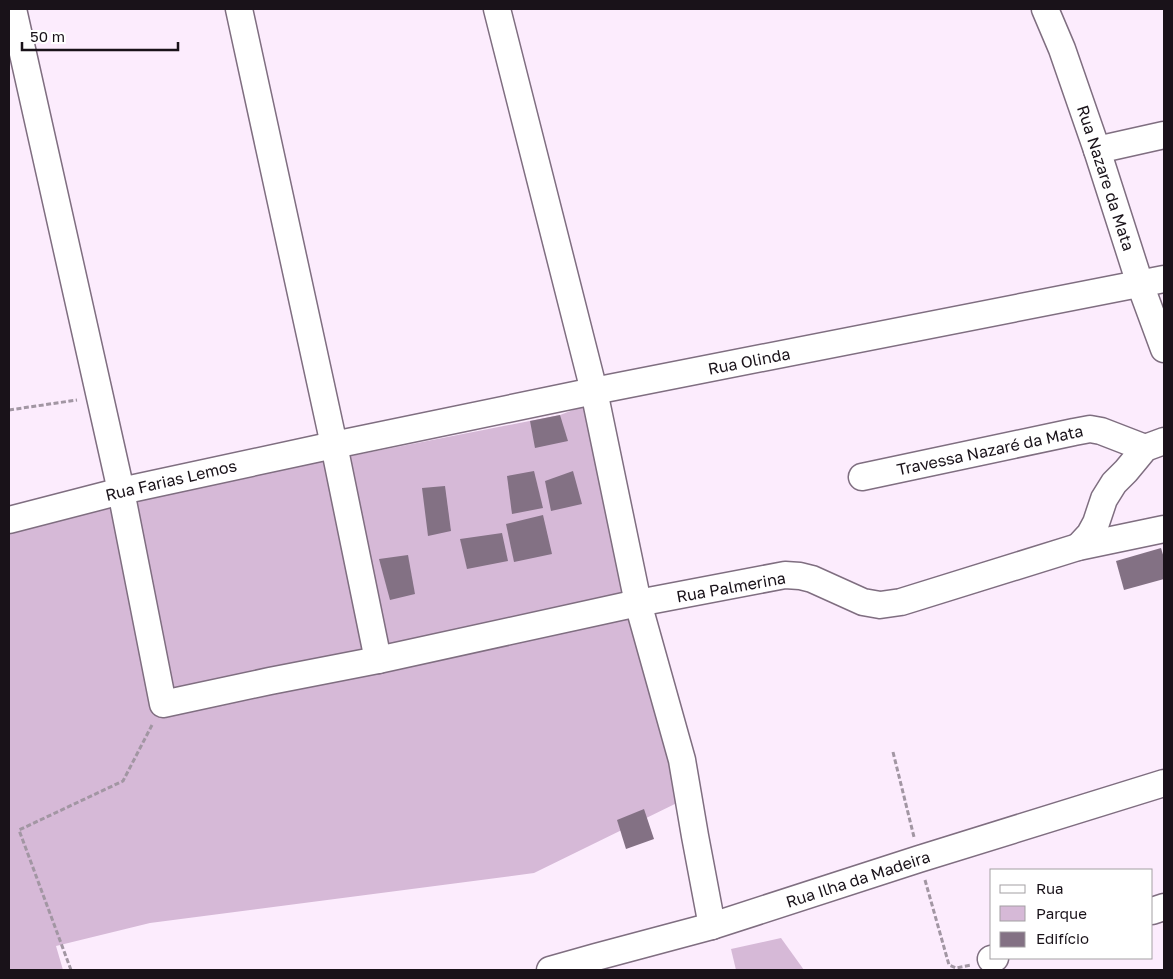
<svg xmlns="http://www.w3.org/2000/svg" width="1173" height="979" font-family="'Golos Text',sans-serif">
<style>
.green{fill:#d6b9d7}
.building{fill:#837184}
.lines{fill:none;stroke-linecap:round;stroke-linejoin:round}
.minor-casing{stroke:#7f6e80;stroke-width:29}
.path{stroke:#a296a3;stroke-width:3;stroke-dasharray:5 2.5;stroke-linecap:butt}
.minor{stroke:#fff;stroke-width:26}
.labels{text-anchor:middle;stroke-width:4.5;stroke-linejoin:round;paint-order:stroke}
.street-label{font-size:16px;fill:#191219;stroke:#fff}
</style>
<rect width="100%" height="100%" fill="#fcecfd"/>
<g class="green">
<polygon points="586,405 683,800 534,873 150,923 56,946 63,970 9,970 9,523 560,415"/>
<polygon points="781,938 804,970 736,970 731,949"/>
</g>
<g class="building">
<polygon points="560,415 568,441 535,448 530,421"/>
<polygon points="534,471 543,508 512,514 507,476"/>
<polygon points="573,471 582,504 551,511 545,481"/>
<polygon points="445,486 451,531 428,536 422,488"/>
<polygon points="543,515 552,554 514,562 506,524"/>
<polygon points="502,533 508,561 467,569 460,539"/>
<polygon points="1161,548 1164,558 1164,579 1124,590 1116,561"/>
<polygon points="408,555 415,594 390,600 379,559"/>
<polygon points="644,809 654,839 626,849 617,820"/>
</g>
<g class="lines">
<g class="minor-casing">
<g id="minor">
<polyline points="13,9 121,491 163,704 270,681 378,660 638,603 785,575 800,576 812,579 863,602 880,605 901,602 1078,547 1164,529"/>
<polyline points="239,9 334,445 378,660"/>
<polyline points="497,9 594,391 638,603 682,760 695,836 712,926"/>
<polyline points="1045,9 1062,49 1097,150 1140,284 1164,349"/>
<polyline points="1097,150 1164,135"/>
<polyline points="862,477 1074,432 1090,429 1101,431 1145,448"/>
<polyline points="9,520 121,491 334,445 594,391 1164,279"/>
<polyline points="1078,547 1090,534 1096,523 1104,499 1114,483 1126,471 1145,448 1164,441"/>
<polyline points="1152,911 1164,907"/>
<polyline points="991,959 995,958"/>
<polyline points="550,970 596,957 712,926 919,859 1164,783"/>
</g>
</g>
<g class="path">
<polyline points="9,410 77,400"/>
<polyline points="893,752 914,837"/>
<polyline points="925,880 949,965 956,968 971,965"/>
<polyline points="71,970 19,830 123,781 152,725"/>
</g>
<use href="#minor" class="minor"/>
</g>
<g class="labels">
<g class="street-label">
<text transform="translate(1106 178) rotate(72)" y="6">Rua Nazare da Mata</text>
<text transform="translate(749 361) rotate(-11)" y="6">Rua Olinda</text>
<text transform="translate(990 450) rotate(-12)" y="6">Travessa Nazaré da Mata</text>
<text transform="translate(171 480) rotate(-13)" y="6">Rua Farias Lemos</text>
<text transform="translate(731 587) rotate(-10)" y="6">Rua Palmerina</text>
<text transform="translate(858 879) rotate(-18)" y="6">Rua Ilha da Madeira</text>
</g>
</g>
<rect width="1173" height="979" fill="none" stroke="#191219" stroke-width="20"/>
<rect x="990" y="869" width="162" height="90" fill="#ffffff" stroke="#a3a0a3"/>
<rect x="1000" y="885" width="25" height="8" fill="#ffffff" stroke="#a3a0a3"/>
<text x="1036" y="894" font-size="15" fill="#191219">Rua</text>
<rect x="1000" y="906" width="25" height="15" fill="#d6b9d7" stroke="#a3a0a3"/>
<text x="1036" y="919" font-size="15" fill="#191219">Parque</text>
<rect x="1000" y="932" width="25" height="15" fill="#837184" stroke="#a3a0a3"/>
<text x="1036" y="944" font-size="15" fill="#191219">Edifício</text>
<path d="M22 42v8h156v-8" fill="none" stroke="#191219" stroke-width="2.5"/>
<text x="30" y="42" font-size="15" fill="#191219" stroke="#ffffff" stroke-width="4" paint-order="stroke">50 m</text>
</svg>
